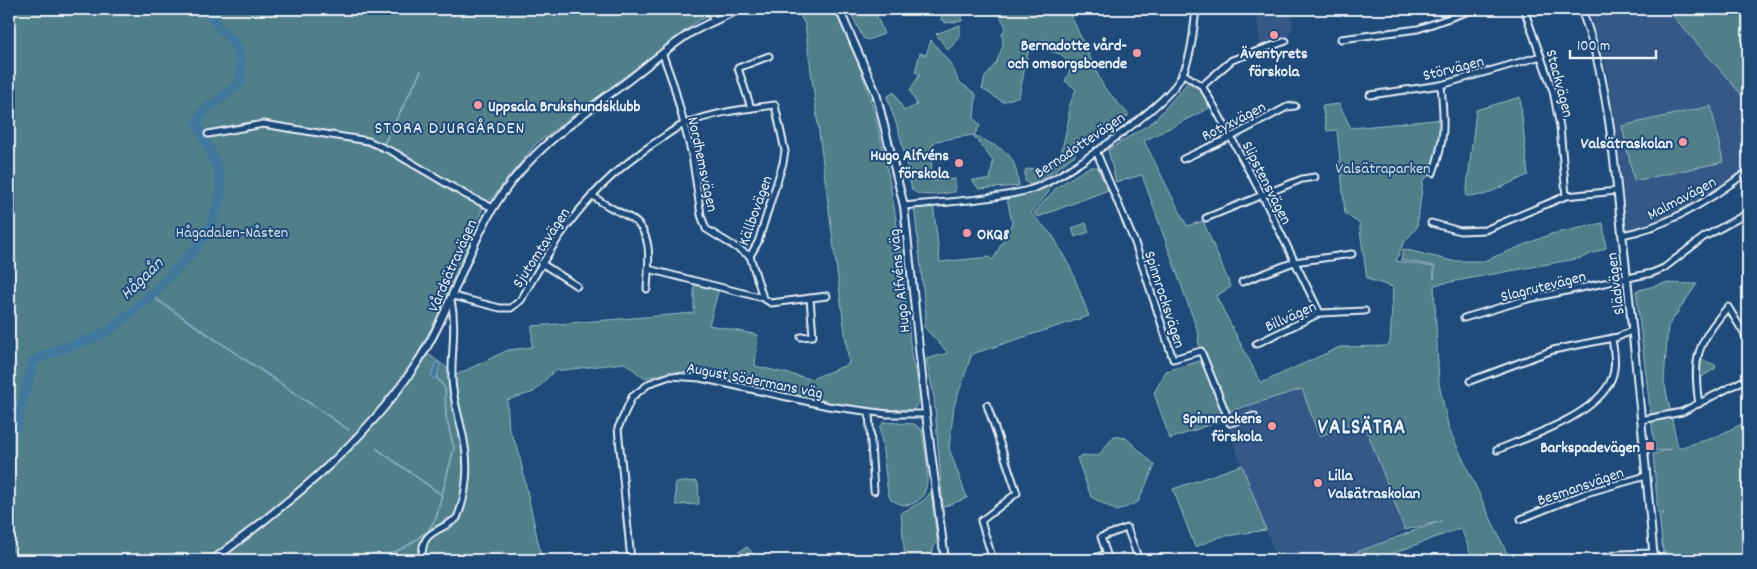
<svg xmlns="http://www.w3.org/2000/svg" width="1757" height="569" font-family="Dekko,sans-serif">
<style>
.built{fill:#345887}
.green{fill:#517f89;stroke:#9cb8c0}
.water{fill:#41799d;stroke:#84a9c1}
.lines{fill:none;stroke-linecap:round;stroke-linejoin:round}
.stream{stroke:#84a9c1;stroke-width:2}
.river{stroke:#41799d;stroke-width:10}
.minor-casing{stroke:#e8f1f8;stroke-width:9}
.tertiary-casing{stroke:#e8f1f8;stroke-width:10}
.minor{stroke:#1f4a7a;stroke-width:5}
.tertiary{stroke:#1f4a7a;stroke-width:6}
.poi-dot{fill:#ff9aa2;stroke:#1f4a7a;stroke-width:2}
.labels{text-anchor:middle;stroke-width:4;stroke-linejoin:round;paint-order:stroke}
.poi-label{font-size:16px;font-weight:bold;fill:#e8f1f8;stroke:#1f4a7a;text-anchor:end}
.street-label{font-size:16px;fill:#e8f1f8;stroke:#1f4a7a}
.park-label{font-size:16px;fill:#d1e0e7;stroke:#1f4a7a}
.neighbourhood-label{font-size:18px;letter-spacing:1px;fill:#e8f1f8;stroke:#1f4a7a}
.water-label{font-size:18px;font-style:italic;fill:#cfdfea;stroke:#1f4a7a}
.district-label{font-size:21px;font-weight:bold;letter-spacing:1px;fill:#e8f1f8;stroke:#1f4a7a}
</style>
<rect width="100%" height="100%" fill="#1f4a7a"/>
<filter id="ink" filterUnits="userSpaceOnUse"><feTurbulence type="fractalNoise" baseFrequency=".02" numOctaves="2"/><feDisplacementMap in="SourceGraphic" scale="10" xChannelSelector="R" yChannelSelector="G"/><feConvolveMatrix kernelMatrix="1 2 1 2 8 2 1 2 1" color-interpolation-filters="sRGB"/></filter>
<g filter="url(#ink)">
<g class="built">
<polygon points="1256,9 1291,9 1293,28 1286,41 1260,50"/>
<polygon points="1588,9 1667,9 1748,102 1748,171 1718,194 1639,233 1628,232 1614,114 1605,62"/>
<polygon points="1302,389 1363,421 1405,530 1347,560 1277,560 1228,428 1230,423 1226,412"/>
</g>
<g class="green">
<path d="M9,9H725L698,21L537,143L482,210L475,226V233L444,307L420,348L454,373V376L508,350L532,347V326L694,313V281L719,288L709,325L758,335L755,366L811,379L849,364L805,25L797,9H834C846,37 860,65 869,94C894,178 903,265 911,353C913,371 928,396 913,410L868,409L827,403L698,375L671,373L644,378L625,363L554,371L534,392L507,400L509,429L518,449L542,560H9Z"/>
<polygon points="849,9 874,9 884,34 868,40 863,38"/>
<polygon points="959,9 963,13 962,21 945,23 945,21 941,20 942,12 954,14"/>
<polygon points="996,9 1068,9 1103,86 1129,115 1086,145 1075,139 1075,155 1049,175 1030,185 1025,181 1025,170 1034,168 1042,172 1060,158 1069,118 1069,107 1076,89 1065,81 1072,67 1061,54 1052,52 1050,43 1044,39 1040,43 1034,42 1029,48 1019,96 1003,102 982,89 985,77 996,63 1003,46 1002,34 1006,27"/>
<polygon points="1667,9 1748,9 1748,15 1746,14 1748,17 1748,102"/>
<polygon points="960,25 960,37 948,50 936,34"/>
<path d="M931,40L953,67L958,81L976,94L974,118L980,126L974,135C1005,152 1014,148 1019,186L979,189L972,180H990L993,161L973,135L936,141L931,147L932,181L955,179V192C942,193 923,199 912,190L900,135L887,97L894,92L904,111L917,105L910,90L920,74L915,72L920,53L926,55Z"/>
<polygon points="1188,82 1201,90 1209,108 1144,141 1187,226 1203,221 1231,287 1216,296 1261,383 1340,347 1386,346 1390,343 1393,287 1367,279 1359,223 1345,214 1337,130 1327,131 1322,106 1339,104 1351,128 1444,119 1433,173 1423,180 1417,227 1403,244 1396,261 1434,267 1434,279 1435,266 1401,260 1403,249 1452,261 1484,261 1551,234 1603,223 1606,248 1581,258 1434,285 1439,384 1449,429 1510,560 1473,560 1461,528 1375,560 1335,560 1441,521 1405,530 1363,421 1319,436 1302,389 1227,412 1228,418 1170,439 1154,393 1166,371 1203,360 1198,341 1199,335 1142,175 1116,182 1108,150 1154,121"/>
<polygon points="1520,97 1528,175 1484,195 1466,196 1476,110"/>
<polygon points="1711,106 1723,162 1634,181 1622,126"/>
<polygon points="1089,167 1097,167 1108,190 1038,217 1034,213 1057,187"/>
<polygon points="1054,179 1048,193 1031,213 1053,236 1072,271 1089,316 972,354 954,406 949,448 967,498 943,507 934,397 926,359 948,353 924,327 926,316 914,205 933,203 940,262 989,257 993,260 1012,223 1006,194 1017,192"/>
<polygon points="1086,223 1089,232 1075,237 1072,228"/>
<polygon points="1665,283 1697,284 1668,326 1664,381 1678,448 1713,438 1748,421 1748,560 1663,560 1662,554 1667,552 1663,553 1659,515 1664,513 1658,513 1653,454 1671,449 1655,451 1636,291"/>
<polygon points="1699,358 1715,365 1716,368 1697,380"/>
<path d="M884,422L914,424L922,430C924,451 940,504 905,505C900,505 895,501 891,500L888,494L880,427Z"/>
<polygon points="1114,436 1126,438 1155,465 1138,502 1117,511 1091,497 1077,458 1083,455 1098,456"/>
<polygon points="1242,465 1266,530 1220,537 1195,547 1173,489"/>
<polygon points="695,481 698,483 699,504 676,505 675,483"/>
<polygon points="931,492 937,539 930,559 905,560 901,513 923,501"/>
<polygon points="747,547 759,560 738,560 737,553"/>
</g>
<polygon class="water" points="436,362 440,363 437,378 433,379 431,375"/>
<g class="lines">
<g class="stream">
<polyline points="390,132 421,71"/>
<polyline points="384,144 388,136"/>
<polyline points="150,295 349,430"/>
<polyline points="9,402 21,404"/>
<polyline points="377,449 442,495"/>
<polyline points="430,530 449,518"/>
<polyline points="378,560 407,546 428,531 436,518 454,448 446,417 445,388 437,378"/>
</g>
<path class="river" d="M9,435L17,424L33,362C54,349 78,345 100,335C127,322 199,251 211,225C216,213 221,197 221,184C220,167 204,139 197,123L203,112L240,83C241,71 242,59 237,47C229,32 216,33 210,9"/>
<g class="minor-casing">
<g id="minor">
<polyline points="708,9 715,21"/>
<polyline points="1524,9 1553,91 1560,127 1566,196"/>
<polyline points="1341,39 1418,29 1475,9"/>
<polyline points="663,55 674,86 692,155 701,215 706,229 750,256"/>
<polyline points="1182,73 1202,86 1214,106 1262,195 1320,313"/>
<polyline points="1202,86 1232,60 1286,41"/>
<polyline points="1370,95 1441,85 1541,56"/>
<polyline points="751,108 738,68 769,56"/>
<polyline points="208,134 263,124 368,141 393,152 466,195 493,208"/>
<polyline points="1096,151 1135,243 1173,359 1201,351 1230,423 1254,416"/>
<polyline points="1183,159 1231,137 1287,107 1295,106"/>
<path d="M1433,173C1446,138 1444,121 1441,85"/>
<path d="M592,195C604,206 619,211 632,219C655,234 648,266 647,289"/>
<path d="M904,206C942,202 995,200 1032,189C1063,179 1160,109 1178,82C1192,61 1193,33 1196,9"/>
<polyline points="1206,218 1302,179 1315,177"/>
<polyline points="1431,223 1460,231 1485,230 1566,196 1617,191"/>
<path d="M1622,235C1667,227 1712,199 1748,171"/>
<polyline points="541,263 577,286"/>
<polyline points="1242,282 1294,262 1352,254"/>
<path d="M453,296L500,308H511L521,300C557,235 589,187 653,144C663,138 674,128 685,124C714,112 745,109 775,105L785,151L783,163L758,242L750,256L763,298L648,269"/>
<polyline points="763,298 771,303 827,296"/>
<polyline points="1464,318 1528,299 1652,273 1664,268 1704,237 1748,213"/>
<polyline points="801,337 813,336 810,298"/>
<polyline points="1256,344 1320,313 1365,311"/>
<polyline points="1470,381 1553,350 1618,337 1633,330"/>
<path d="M1699,404C1692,358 1697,343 1728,307L1748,340"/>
<polyline points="987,405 1017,493 981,521 993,560"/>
<polyline points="869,412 874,491"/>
<polyline points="1641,420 1682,412 1748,378"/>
<path d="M1497,450C1530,436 1595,416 1611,380C1617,367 1614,352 1612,338"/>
<polyline points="1521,519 1586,493 1646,476"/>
<path d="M422,560C421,529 437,534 457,518C466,497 469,469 465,447C462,424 453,403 452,380C451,352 457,327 451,300"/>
<polyline points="631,560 618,428 632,397 650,383 670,376 700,378 828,406 887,414 926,414"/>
<polyline points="1089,560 1106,554"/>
<polyline points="1109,560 1101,537 1127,528 1139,560"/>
<polyline points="1595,560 1619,554 1654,553"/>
</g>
</g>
<g class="tertiary-casing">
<g id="tertiary">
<polyline points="839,9 876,93 904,206 926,414 945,560"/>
<path d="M1581,9C1608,77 1613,152 1621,224C1634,336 1644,448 1654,560"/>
<path d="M213,560C287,504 360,447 413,369C448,319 462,260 493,208C525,155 573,121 622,85C644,69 671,44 694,31C709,23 725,16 740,9"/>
</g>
</g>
<use href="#minor" class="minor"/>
<use href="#tertiary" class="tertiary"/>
</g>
</g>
<g class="poi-dot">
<circle cx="1274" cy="35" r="5"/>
<circle cx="1137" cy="53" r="5"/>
<circle cx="478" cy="105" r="5"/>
<circle cx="1683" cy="142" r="5"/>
<circle cx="959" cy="163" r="5"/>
<circle cx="967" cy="233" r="5"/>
<circle cx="1272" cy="426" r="5"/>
<rect x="1645" y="441" width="10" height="10" rx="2.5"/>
<circle cx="1318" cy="483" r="5"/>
</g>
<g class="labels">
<g class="poi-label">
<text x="1127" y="50">Bernadotte vård-<tspan x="1127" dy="18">och omsorgsboende</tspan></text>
<text x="1274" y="58" text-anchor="middle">Äventyrets<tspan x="1274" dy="18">förskola</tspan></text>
<text x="488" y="111" text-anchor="start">Uppsala Brukshundsklubb</text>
<text x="1673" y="148">Valsätraskolan</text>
<text x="949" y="160">Hugo Alfvéns<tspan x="949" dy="18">förskola</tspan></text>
<text x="977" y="239" text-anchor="start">OKQ8</text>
<text x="1262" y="423">Spinnrockens<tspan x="1262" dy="18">förskola</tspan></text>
<text x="1640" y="452">Barkspadevägen</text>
<text x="1328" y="480" text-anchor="start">Lilla<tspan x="1328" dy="18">Valsätraskolan</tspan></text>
</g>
<g class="street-label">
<text transform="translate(1453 67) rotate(-14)" y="6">Störvägen</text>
<text transform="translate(1561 83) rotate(75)" y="6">Stackvägen</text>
<text transform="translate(1233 120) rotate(-27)" y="6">Rotyxvägen</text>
<text transform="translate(1079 144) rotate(-34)" y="6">Bernadottevägen</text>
<text transform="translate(704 164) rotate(78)" y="6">Nordhemsvägen</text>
<text transform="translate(1268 182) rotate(63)" y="6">Slipstensvägen</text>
<text transform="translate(1681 197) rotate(-28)" y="6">Malmavägen</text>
<text transform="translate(754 210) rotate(-70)" y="6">Källbovägen</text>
<text transform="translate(540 247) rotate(-57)" y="6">Sjutomtavägen</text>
<text transform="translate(451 265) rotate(-66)" y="6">Vårdsätravägen</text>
<text transform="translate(898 281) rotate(-96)" y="6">Hugo Alfvéns väg</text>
<text transform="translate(1614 284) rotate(-97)" y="6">Slädvägen</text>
<text transform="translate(1543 285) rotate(-14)" y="6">Slagrutevägen</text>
<text transform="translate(1166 299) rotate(72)" y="6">Spinnrocksvägen</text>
<text transform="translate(1290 315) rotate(-24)" y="6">Billvägen</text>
<text transform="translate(755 379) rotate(11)" y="6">August Södermans väg</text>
<text transform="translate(1580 485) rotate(-19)" y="6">Besmansvägen</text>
</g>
<g class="park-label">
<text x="1383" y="173">Valsätraparken</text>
<text x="232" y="237">Hågadalen-Nåsten</text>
</g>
<g class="neighbourhood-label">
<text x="450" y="133">STORA DJURGÅRDEN</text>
</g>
<g class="water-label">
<text transform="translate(141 278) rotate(-44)" y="6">Hågaån</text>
</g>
<g class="district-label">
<text x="1362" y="433">VALSÄTRA</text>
</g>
</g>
<rect width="1757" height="569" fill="none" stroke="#1f4a7a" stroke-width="30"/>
<rect x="15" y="15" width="1727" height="539" fill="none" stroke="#e8f1f8" stroke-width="2" filter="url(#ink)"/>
<path d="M1570 50v8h86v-8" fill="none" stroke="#e8f1f8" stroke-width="2.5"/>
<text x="1577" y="50" font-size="15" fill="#e8f1f8" stroke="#1f4a7a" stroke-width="4" paint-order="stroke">100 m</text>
</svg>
